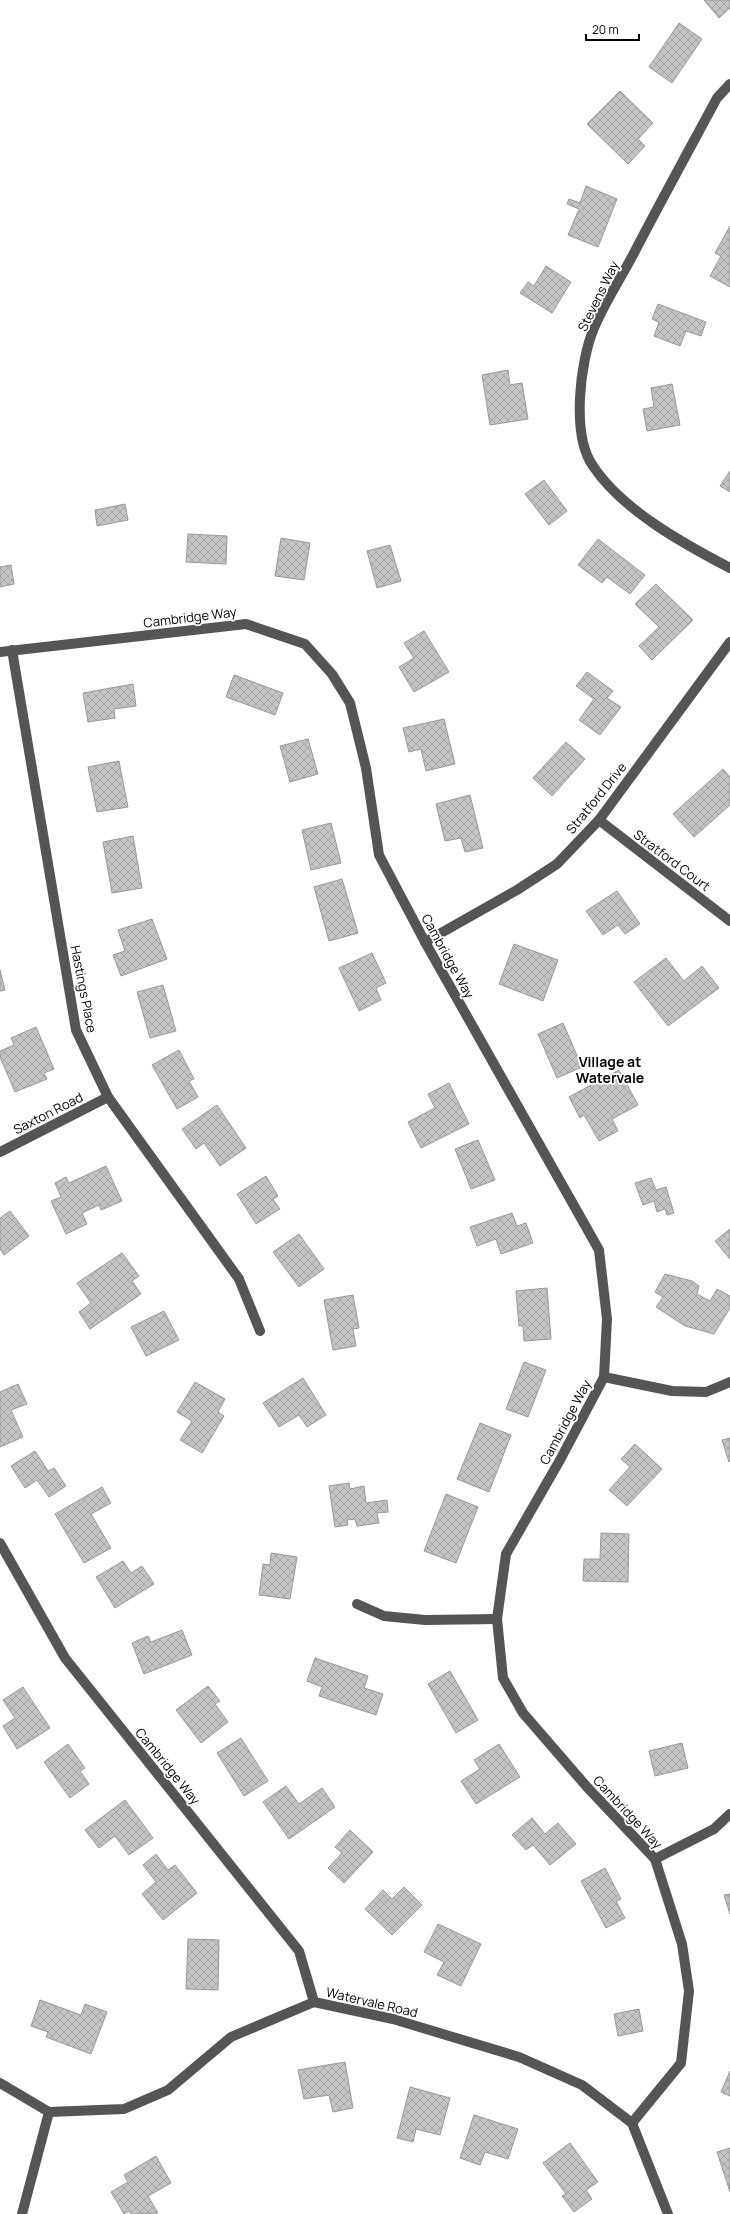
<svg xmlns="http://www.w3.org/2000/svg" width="730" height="2214" font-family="Manrope,sans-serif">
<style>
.building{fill:url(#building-cross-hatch);stroke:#999}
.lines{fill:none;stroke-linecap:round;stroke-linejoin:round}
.minor{stroke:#555;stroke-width:10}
.labels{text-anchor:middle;stroke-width:3.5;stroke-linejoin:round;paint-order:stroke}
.street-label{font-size:13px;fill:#000;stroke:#fff}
.neighbourhood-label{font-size:14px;font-weight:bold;fill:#000;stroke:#fff}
</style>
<defs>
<pattern id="building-cross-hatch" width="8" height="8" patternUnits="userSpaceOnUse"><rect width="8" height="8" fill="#c4c4c4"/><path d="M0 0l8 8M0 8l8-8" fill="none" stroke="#a7a7a7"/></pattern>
</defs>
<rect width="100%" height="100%" fill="#fff"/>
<g class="building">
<polygon points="704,0 730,0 730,8 719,18"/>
<polygon points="679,23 702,39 672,83 649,67"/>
<polygon points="620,91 653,123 638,139 645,146 628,164 587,124"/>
<polygon points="586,186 617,199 598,247 568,235 579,209 567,204 569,199 580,203"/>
<polygon points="730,226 730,287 710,276 721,256 715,253"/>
<polygon points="546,266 571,282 552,313 520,293 528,282 534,286"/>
<polygon points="658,304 706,322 701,336 686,331 680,346 654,336 659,322 652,319"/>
<polygon points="508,370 510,385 522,383 528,419 490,425 482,375"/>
<polygon points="672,384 680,425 647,431 643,409 654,407 651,388"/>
<polygon points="730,471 730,492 720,486"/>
<polygon points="544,480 567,511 549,525 525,494"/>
<polygon points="125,504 128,520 97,526 95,510"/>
<polygon points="188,534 227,536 226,564 186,562"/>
<polygon points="281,538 310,543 304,580 275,576"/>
<polygon points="598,539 645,575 630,594 607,577 602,583 578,565"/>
<polygon points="390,545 401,581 377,588 367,551"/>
<polygon points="11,565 14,584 0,587 0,567"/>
<polygon points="656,584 693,620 652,660 639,646 659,627 635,604"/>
<polygon points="424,631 449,672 414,692 399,667 414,658 404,643"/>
<polygon points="587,672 613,691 607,698 621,707 600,735 579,720 594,699 576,686"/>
<polygon points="234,675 283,693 275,715 226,697"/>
<polygon points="133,684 136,706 114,709 115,718 88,722 83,693"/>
<polygon points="444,719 455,764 426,771 421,749 409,752 403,728"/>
<polygon points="308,739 318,774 290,782 280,746"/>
<polygon points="566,742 585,759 552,796 533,778"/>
<polygon points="119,761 128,807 97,812 88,767"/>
<polygon points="723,769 730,777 730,805 694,837 673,814"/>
<polygon points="470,795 483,848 465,852 461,838 445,841 436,804"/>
<polygon points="331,823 341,863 311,870 302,830"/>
<polygon points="133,836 142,888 112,893 103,842"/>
<polygon points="342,879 358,933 329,941 314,887"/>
<polygon points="617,891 640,924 625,934 618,925 603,935 586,911"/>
<polygon points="152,919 167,959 121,976 113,955 125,951 118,930"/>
<polygon points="514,944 558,960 543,1001 499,984"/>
<polygon points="372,953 386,983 376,988 381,1000 359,1011 339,968"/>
<polygon points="666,958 684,981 702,966 719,988 668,1026 634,982"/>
<polygon points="0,970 5,990 0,991"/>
<polygon points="163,985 176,1031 150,1038 137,992"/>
<polygon points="563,1023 582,1067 557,1078 538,1034"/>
<polygon points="36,1027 54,1069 44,1073 47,1079 15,1092 0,1057 0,1051 14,1045 11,1038"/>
<polygon points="179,1050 194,1079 189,1081 198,1097 177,1109 152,1065"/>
<polygon points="619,1070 638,1105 612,1119 618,1131 599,1141 584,1115 580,1118 569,1097"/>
<polygon points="449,1083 469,1124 421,1148 408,1122 435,1108 428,1094"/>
<polygon points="217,1105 246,1148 220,1166 204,1143 196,1149 182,1129"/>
<polygon points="478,1140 495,1180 471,1189 455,1149"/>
<polygon points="106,1166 122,1201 101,1210 99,1205 82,1213 87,1224 66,1234 51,1201 61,1197 55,1183 66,1177 69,1183"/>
<polygon points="266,1176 278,1196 273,1199 280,1209 256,1224 237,1194"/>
<polygon points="651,1178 656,1190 666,1187 674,1213 667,1215 665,1209 657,1212 654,1201 643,1205 635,1183"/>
<polygon points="10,1211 29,1236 4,1255 0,1249 0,1218"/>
<polygon points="512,1213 517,1226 526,1223 533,1243 501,1254 496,1239 477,1246 470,1227"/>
<polygon points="730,1229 730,1259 715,1241"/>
<polygon points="299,1234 324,1269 299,1287 273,1252"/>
<polygon points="122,1253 139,1276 132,1281 141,1294 90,1329 79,1312 91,1303 77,1283"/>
<polygon points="665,1274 692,1281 699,1286 697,1294 710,1301 717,1289 730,1296 730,1308 714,1334 685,1326 656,1307 663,1297 655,1292"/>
<polygon points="547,1288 551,1339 524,1341 523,1326 519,1326 516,1291"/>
<polygon points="353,1295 359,1328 353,1329 356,1346 333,1350 324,1300"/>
<polygon points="164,1311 179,1340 146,1356 131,1327"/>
<polygon points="524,1362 546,1370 528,1417 506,1409"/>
<polygon points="303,1378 326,1415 307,1427 299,1415 279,1427 263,1403"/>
<polygon points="195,1382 225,1399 218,1412 224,1416 202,1453 180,1440 192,1421 177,1412"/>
<polygon points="18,1384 27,1404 11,1410 23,1437 0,1447 0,1392"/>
<polygon points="480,1423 511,1435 489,1492 457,1479"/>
<polygon points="730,1438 730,1461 729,1462 722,1440"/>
<polygon points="635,1444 662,1469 627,1506 609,1490 630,1467 621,1459"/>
<polygon points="35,1451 48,1471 54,1468 66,1486 49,1497 37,1480 25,1488 11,1466"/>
<polygon points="349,1483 350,1489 364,1486 366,1503 387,1500 388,1512 377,1513 379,1523 357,1526 355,1519 347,1520 348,1525 335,1527 329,1486"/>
<polygon points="102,1487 111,1503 91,1514 111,1548 84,1563 55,1514"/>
<polygon points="446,1494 478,1507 456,1563 424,1551"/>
<polygon points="601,1533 629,1534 628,1582 583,1581 584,1559 600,1559"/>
<polygon points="271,1553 297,1557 290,1599 259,1595 263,1564 270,1565"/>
<polygon points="123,1561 131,1573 142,1566 154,1584 115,1608 96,1577"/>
<polygon points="182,1630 192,1655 144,1674 132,1643 148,1636 151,1642"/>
<polygon points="315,1658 368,1676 364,1688 383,1694 376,1715 319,1696 322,1687 307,1681"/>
<polygon points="450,1671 478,1720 456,1733 428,1684"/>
<polygon points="208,1686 220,1701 215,1704 228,1722 201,1743 176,1710"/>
<polygon points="23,1687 50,1728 17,1749 3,1726 15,1718 3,1700"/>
<polygon points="241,1738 268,1781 244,1796 217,1753"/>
<polygon points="682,1743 688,1768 655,1776 649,1751"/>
<polygon points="68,1744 85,1768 80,1771 89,1784 70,1798 44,1762"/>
<polygon points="499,1744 520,1777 476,1804 461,1781 480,1769 474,1760"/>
<polygon points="286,1786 299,1804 322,1788 335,1807 289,1839 263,1802"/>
<polygon points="125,1800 153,1838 129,1855 115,1836 99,1848 85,1830"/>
<polygon points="532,1818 545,1834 558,1823 576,1844 550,1865 533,1845 526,1850 512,1835"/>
<polygon points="350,1830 373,1852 344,1883 328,1868 342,1853 335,1847"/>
<polygon points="156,1854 168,1870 175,1865 197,1893 163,1920 142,1894 156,1882 143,1865"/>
<polygon points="605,1868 621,1899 616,1901 625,1918 606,1928 581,1881"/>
<polygon points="404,1887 422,1905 392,1935 365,1909 383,1890 392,1899"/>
<polygon points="730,1894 730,1914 724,1895"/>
<polygon points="438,1924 481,1944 461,1986 437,1975 444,1962 424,1952"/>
<polygon points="188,1939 219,1940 218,1990 186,1989"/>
<polygon points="40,2000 81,2015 85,2004 107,2012 91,2054 46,2037 48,2032 31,2026"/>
<polygon points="639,2009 643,2031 618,2036 614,2014"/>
<polygon points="345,2062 353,2108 333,2112 329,2095 304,2099 298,2070"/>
<polygon points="730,2071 730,2096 721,2092"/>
<polygon points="410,2087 450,2098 440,2135 416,2129 413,2142 397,2138"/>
<polygon points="474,2115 518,2129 508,2159 485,2152 480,2165 460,2158"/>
<polygon points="570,2143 598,2182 586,2190 592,2199 574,2212 562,2196 566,2194 543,2163"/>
<polygon points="730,2148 730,2192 717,2152"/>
<polygon points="156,2156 171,2183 148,2196 158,2213 131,2214 129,2211 124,2214 111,2192 128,2182 124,2175"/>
</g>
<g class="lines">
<g class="minor">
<path d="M730,84L717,98C689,150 661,201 634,253C621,278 605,302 594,328C580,361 571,435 593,466C622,510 684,544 730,568"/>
<polyline points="12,650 76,1030 108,1097 239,1279 260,1331"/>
<polyline points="0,652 246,624 305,644 332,674 350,703 366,768 379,855 425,942 599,1250 607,1319 604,1377 560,1460 506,1554 497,1619 503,1678 523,1713 587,1787 655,1859 682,1944 689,1991 681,2063 632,2123"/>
<polyline points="599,820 730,921"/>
<polyline points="425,942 517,890 557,864 599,820 730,642"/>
<polyline points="0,1152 108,1097"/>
<polyline points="604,1377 672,1391 706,1392 730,1382"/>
<polyline points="0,1543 65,1658 299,1951 314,2002"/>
<polyline points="357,1604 384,1616 425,1620 497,1619"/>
<polyline points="655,1859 714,1829 730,1814"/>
<polyline points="0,2083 49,2112 124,2109 168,2090 231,2037 314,2002 393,2019 519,2057 582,2085 632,2123 668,2214"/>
<polyline points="22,2214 49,2112"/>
</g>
</g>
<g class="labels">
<g class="street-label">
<text transform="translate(598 296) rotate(-64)" y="5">Stevens Way</text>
<text transform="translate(190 617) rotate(-7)" y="5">Cambridge Way</text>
<text transform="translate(596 798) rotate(-51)" y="5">Stratford Drive</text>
<text transform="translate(672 860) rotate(37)" y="5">Stratford Court</text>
<text transform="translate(448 956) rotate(61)" y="5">Cambridge Way</text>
<text transform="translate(84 989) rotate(79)" y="5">Hastings Place</text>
<text transform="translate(48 1113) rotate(-27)" y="5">Saxton Road</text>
<text transform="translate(565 1422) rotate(-62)" y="5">Cambridge Way</text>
<text transform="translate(168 1766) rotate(51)" y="5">Cambridge Way</text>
<text transform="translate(628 1812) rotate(47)" y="5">Cambridge Way</text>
<text transform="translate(372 2002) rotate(13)" y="5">Watervale Road</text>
</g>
<g class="neighbourhood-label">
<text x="610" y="1067">Village at<tspan x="610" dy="16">Watervale</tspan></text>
</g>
</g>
<path d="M586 34v6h53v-6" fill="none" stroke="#000000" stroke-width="2"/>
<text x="592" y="34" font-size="12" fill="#000000" stroke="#ffffff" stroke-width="3" paint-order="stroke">20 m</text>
</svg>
